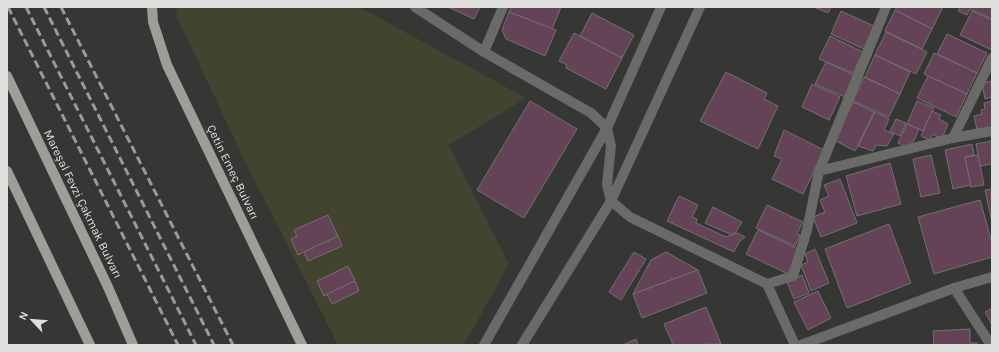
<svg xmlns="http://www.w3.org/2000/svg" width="999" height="352" font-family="Karla,sans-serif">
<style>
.green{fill:#43442f}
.building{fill:#644357;stroke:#737072}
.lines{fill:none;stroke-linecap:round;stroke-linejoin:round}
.minor{stroke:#6a6a69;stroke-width:10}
.major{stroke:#9d9d9a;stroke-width:10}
.rail{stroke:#9a9a98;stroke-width:3;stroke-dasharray:8 4;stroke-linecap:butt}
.labels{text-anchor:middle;stroke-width:3;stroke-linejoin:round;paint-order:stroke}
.street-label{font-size:12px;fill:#dfdfdd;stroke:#363634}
</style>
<rect width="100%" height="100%" fill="#363634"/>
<polygon class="green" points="177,7 359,7 526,98 449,145 509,264 464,345 338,345 241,153 176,15"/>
<g class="building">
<polygon points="448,7 480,7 474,19"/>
<polygon points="511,7 561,7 552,29 509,12"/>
<polygon points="814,7 831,7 828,13"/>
<polygon points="897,7 943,7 932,29 895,10"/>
<polygon points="960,7 992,7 992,19 970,9 967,15 958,11"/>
<polygon points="895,10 932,29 922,49 885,31"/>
<polygon points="841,11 876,27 866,50 831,34"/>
<polygon points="972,11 992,20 992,50 960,35"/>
<polygon points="509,12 556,30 545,56 506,39 502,30"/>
<polygon points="592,13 634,35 622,58 580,36"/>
<polygon points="886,32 927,52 916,74 875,55"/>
<polygon points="574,33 622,58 606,89 566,68 567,65 559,61"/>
<polygon points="947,34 987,53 977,73 937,54"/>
<polygon points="830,36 863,52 853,73 819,59"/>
<polygon points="934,53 977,73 967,94 924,74"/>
<polygon points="875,55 910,72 900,94 865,77"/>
<polygon points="826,62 856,76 847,98 815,84"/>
<polygon points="726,72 767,93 764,99 778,106 758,149 700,121"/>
<polygon points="928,76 967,94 956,117 917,98"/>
<polygon points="864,77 900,94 889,117 853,101"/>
<polygon points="992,81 992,97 985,99 982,83"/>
<polygon points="812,84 840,97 829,120 802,107"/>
<polygon points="530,101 577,129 524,218 477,190"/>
<polygon points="917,101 934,108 923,131 907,124"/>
<polygon points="992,101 992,127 977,130 974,116 982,114 981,110 985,109 984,103"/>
<polygon points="853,102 874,112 855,151 834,140"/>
<polygon points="932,111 941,115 939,119 948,124 942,139 932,134 930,140 921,136"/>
<polygon points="875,112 889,119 884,130 894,134 887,146 876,145 873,151 858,146"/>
<polygon points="896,119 906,123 900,136 890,131"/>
<polygon points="907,124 919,129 910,149 898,143"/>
<polygon points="784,130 824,150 803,194 772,179 782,159 774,156"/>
<polygon points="992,141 992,167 991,164 980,166 976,144"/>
<polygon points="972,144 974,155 965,157 971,185 953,189 945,150"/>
<polygon points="931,155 940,193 921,197 913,159"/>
<polygon points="978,155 984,185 971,187 965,157"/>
<polygon points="890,163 901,204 857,216 846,176"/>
<polygon points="840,179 857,223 821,237 813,217 825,212 820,200 829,196 824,185"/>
<polygon points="992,189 992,222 985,190"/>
<polygon points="679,196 698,205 692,217 697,219 696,223 726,237 737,233 745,237 739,242 734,252 667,221"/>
<polygon points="980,200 992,243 992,257 934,274 918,217"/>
<polygon points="767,205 803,222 797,234 800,235 795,246 756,228"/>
<polygon points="713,207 742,222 736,232 732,235 705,223"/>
<polygon points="328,215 338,236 298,255 291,239 297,236 294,230"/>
<polygon points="889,224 911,283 847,308 825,249"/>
<polygon points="758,230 798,249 788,274 746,254"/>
<polygon points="338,236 342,246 308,261 304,252"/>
<polygon points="815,249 829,283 811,291 801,265 808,262 805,254"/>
<polygon points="634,252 646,259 621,300 609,292"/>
<polygon points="666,252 698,270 633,294 651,260"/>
<polygon points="348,266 355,281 324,296 317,281"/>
<polygon points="698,270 707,293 642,318 633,294"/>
<polygon points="802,275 809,293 794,299 787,282"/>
<polygon points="355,281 359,291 332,304 327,294"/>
<polygon points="818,291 831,318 808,330 794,302"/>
<polygon points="706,307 721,344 673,345 664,324"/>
<polygon points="992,308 992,325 985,312"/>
<polygon points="970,329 970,343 977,343 977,345 934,345 933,331"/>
<polygon points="636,339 638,345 623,345"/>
</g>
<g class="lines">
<g class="minor">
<polyline points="415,7 484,52 591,113 607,128 611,146 607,184 611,201 630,217 767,284 795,345"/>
<polyline points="484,52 503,7"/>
<polyline points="953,138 992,58"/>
<polyline points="819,171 953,138 992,131"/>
<polyline points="767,284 793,276 807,230 819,171 886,7"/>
<polyline points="954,288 991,345"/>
<polyline points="484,345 607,128 661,7"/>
<polyline points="522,345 611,201 700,7"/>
<polyline points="801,345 954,288 992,277"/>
</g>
<g class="major">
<polyline points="152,7 153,22 167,65 302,345"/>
<polyline points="7,76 108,287 133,345"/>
<polyline points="7,171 90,345"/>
</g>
<g class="rail">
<polyline points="8,7 178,345"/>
<polyline points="26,7 196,345"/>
<polyline points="44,7 214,345"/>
<polyline points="61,7 233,345"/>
</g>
</g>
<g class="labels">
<g class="street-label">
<text transform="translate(233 172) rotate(64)" y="4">Çetin Emeç Bulvarı</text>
<text transform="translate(83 204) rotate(64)" y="4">Mareşal Fevzi Çakmak Bulvarı</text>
</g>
</g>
<rect width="999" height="352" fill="none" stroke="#dfdfdd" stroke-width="16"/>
<g transform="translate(32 320) rotate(296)" stroke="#363634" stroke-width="3" paint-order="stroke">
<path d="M0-3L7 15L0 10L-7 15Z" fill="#dfdfdd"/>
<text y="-6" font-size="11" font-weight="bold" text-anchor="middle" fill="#dfdfdd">N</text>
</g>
</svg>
